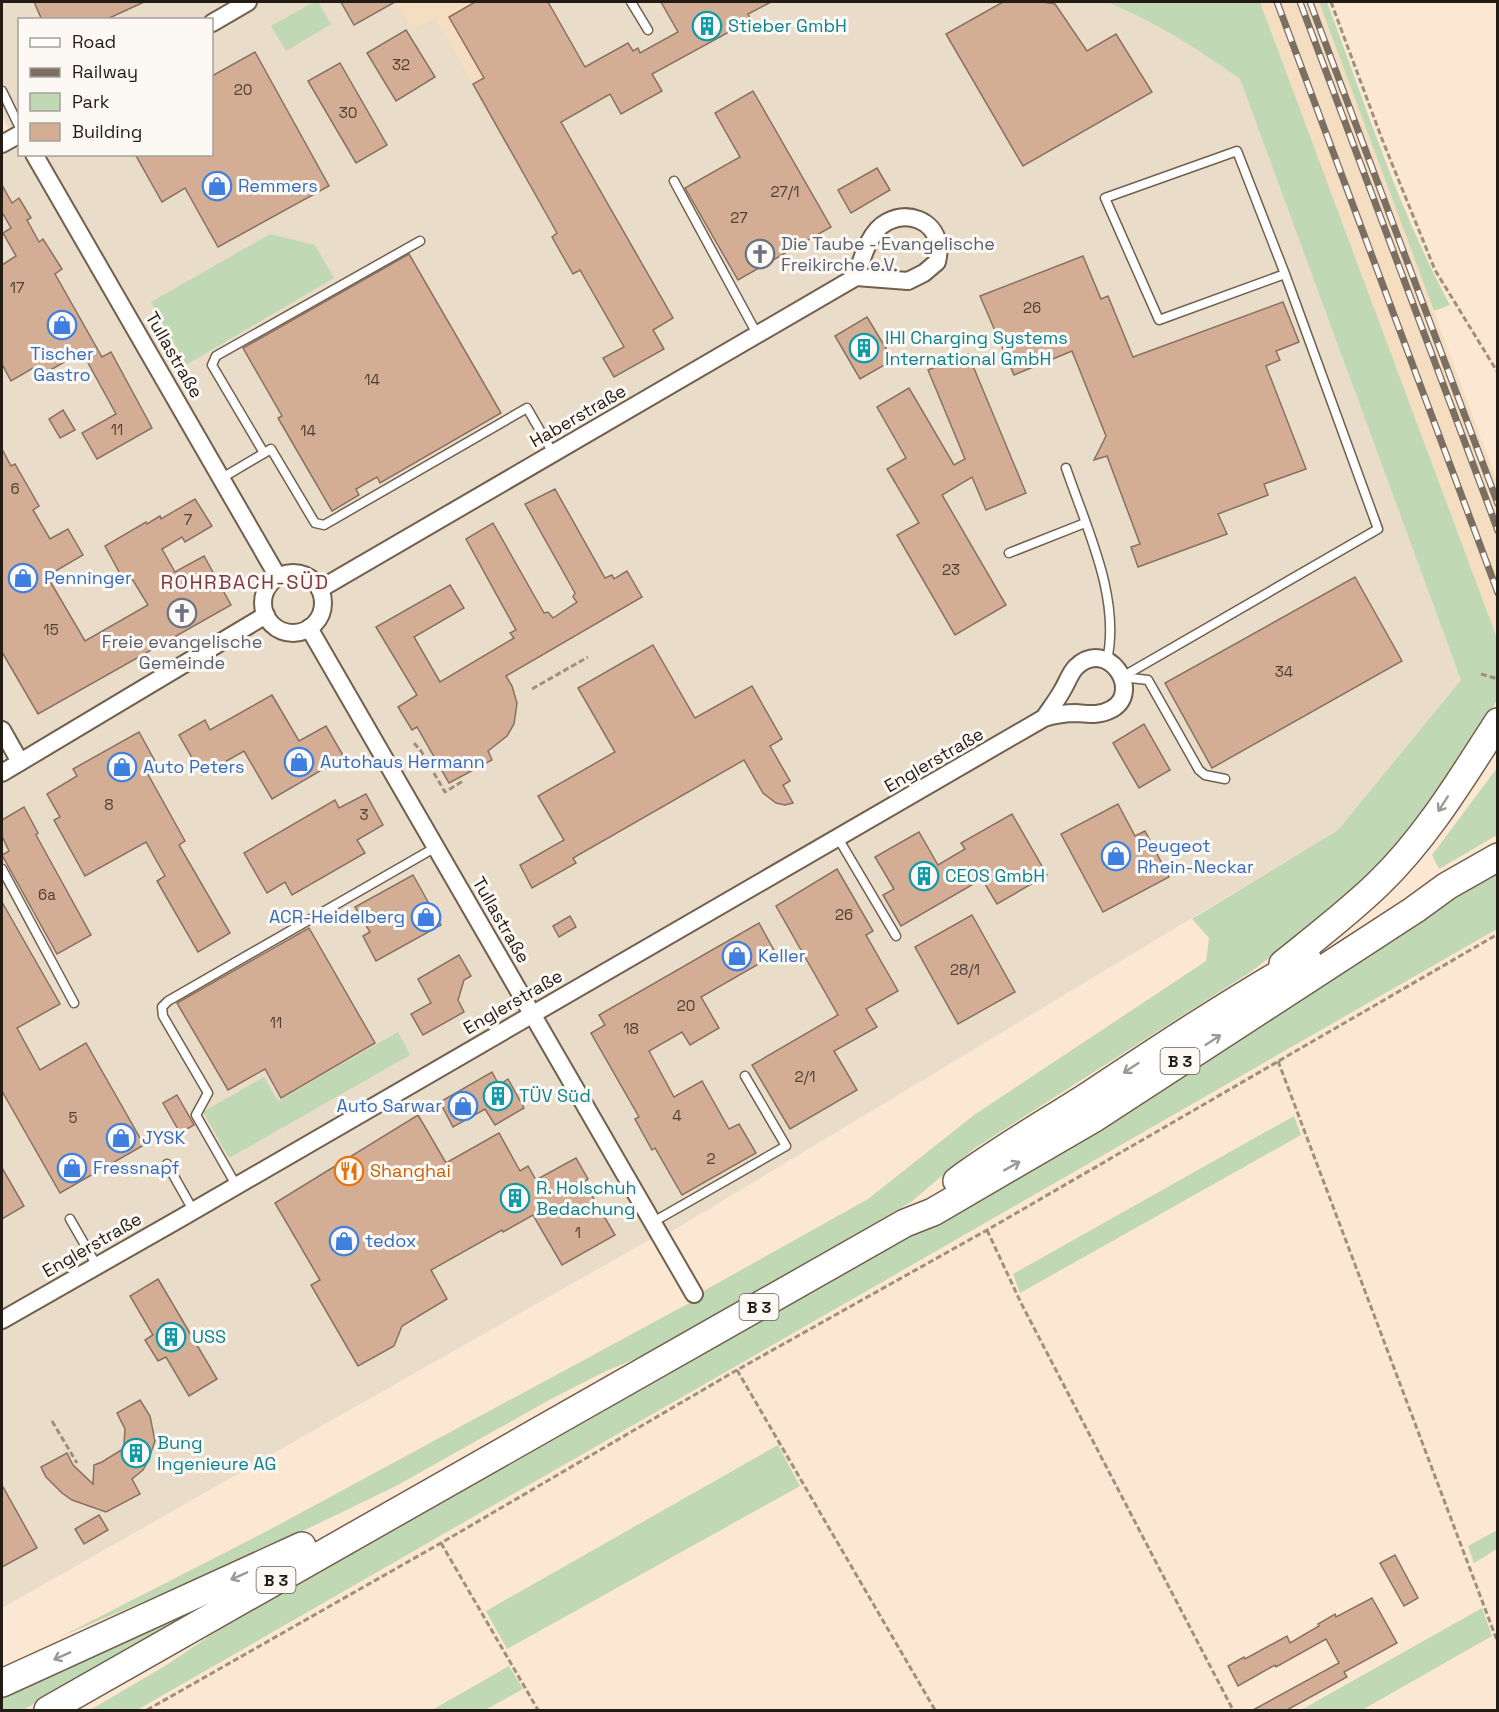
<svg xmlns="http://www.w3.org/2000/svg" width="1499" height="1712" font-family="'Space Grotesk',sans-serif">
<style>
.commercial{fill:#e9dcc8;fill-rule:evenodd}
.built{fill:#f5ddc1}
.green{fill:#c1d8b4}
.building{fill:#d4ae94;stroke:#887162;stroke-width:1.5}
.lines{fill:none;stroke-linecap:round;stroke-linejoin:round}
.lane-casing{stroke:#71604d;stroke-width:11}
.street-casing{stroke:#71604d;stroke-width:20}
.primary-casing{stroke:#71604d;stroke-width:30}
.path{stroke:#9e8f7f;stroke-width:3;stroke-dasharray:6 3;stroke-linecap:butt}
.lane{stroke:#fff;stroke-width:8}
.street{stroke:#fff;stroke-width:16}
.primary{stroke:#fff;stroke-width:27}
.rail-casing{stroke:#7b6f61;stroke-width:7}
.rail{stroke:#fcf8f4;stroke-width:4.5;stroke-dasharray:14;stroke-linecap:butt}
.oneway{stroke:#9c9995}
.labels{text-anchor:middle;stroke-width:6;stroke-linejoin:round;paint-order:stroke}
.number-label{font-size:15px;fill:#4f4034}
.shield{fill:#fcf8f4;stroke:#645e57;stroke-width:1.5}
.shield-label{font-size:16px;font-weight:bold;fill:#231c14}
.culture-label{font-size:18px;fill:#0d838f;stroke:#fcf8f4;text-anchor:start}
.shop-label{font-size:18px;fill:#366cbe;stroke:#fcf8f4;text-anchor:start}
.worship-label{font-size:18px;fill:#5b616d;stroke:#fcf8f4;text-anchor:start}
.street-label{font-size:18px;fill:#231c14;stroke:#fcf8f4}
.food-label{font-size:18px;fill:#c56008;stroke:#fcf8f4;text-anchor:start}
.neighbourhood-label{font-size:20px;letter-spacing:1.5px;fill:#803740;stroke:#fcf8f4}
</style>
<rect width="100%" height="100%" fill="#fce8d2"/>
<path class="commercial" d="M2,2H1107L1141,16L1191,45L1240,79L1461,680L1338,830L669,1233L647,1241L2,1608V138L10,133L2,114ZM20,20H212V154H20Z"/>
<g class="built">
<polygon points="396,2 547,2 565,32 473,84 435,18 413,30"/>
<polygon points="1260,2 1319,2 1497,481 1497,638"/>
</g>
<g class="green">
<polygon points="314,2 318,2 331,24 286,51 271,26"/>
<path d="M1107,2H1260L1497,638V699L1490,714L1403,840L1336,906L1252,971L975,1148L911,1202L658,1349L604,1372L551,1399L396,1486L249,1557L60,1637L269,1530L693,1301L700,1293L868,1199L974,1115L1206,961L1209,938L1192,919L1338,830L1461,680L1240,79C1198,49 1156,22 1107,2Z"/>
<path d="M1319,2H1327C1365,103 1398,209 1450,305L1434,311Z"/>
<polygon points="270,234 315,245 334,278 186,365 151,302"/>
<polygon points="1497,768 1497,835 1439,869 1432,855"/>
<polygon points="1497,873 1497,929 137,1710 90,1710 165,1666 248,1610"/>
<polygon points="398,1032 410,1055 229,1158 203,1112 264,1077 278,1101"/>
<polygon points="1294,1116 1301,1135 1020,1293 1013,1274"/>
<polygon points="778,1445 800,1486 507,1649 486,1611"/>
<polygon points="1497,1530 1497,1549 1474,1563 1468,1546"/>
<polygon points="252,1581 23,1710 2,1710 2,1698"/>
<polygon points="1482,1608 1492,1636 1362,1710 1301,1710"/>
<polygon points="509,1666 523,1689 485,1710 432,1710"/>
</g>
<g class="building">
<polygon points="34,2 144,2 105,20 42,20"/>
<polygon points="341,2 395,2 354,25"/>
<polygon points="475,2 548,2 585,67 628,43 633,51 638,48 640,53 678,32 661,2 771,2 748,14 751,20 652,74 662,91 621,114 610,94 561,122 673,318 653,330 664,349 614,377 603,358 624,347 580,270 573,274 552,237 557,233 473,84 484,78 449,17"/>
<polygon points="1003,2 1042,2 1055,4 1087,51 1116,34 1152,92 1023,166 946,34"/>
<polygon points="406,30 435,77 396,101 367,53"/>
<polygon points="255,52 329,186 218,247 185,188 162,202 135,154 212,154 212,76"/>
<polygon points="340,63 387,145 356,163 308,81"/>
<polygon points="753,91 831,227 738,280 685,188 740,157 715,113"/>
<polygon points="877,168 890,190 851,213 838,190"/>
<polygon points="2,185 12,203 19,198 31,218 27,220 39,242 43,239 62,269 55,274 102,357 111,352 152,428 97,459 82,433 116,414 82,352 38,377 33,368 11,381 2,364 2,265 16,256 3,233 11,228 2,212"/>
<polygon points="409,254 501,413 380,483 377,477 356,489 359,495 332,511 278,418 282,416 243,348"/>
<polygon points="1083,256 1101,299 1108,296 1133,357 1283,302 1299,342 1276,351 1280,360 1266,366 1306,469 1264,484 1268,495 1218,514 1227,534 1138,567 1131,547 1140,544 1107,456 1094,460 1106,436 1072,351 1014,375 980,296"/>
<polygon points="867,317 893,360 860,379 835,336"/>
<polygon points="968,354 1026,493 986,510 972,477 942,495 1006,605 955,635 897,535 919,523 887,469 906,458 877,407 909,388 954,465 965,459 928,370"/>
<polygon points="63,410 75,430 60,438 49,419"/>
<polygon points="2,449 11,466 15,464 39,506 33,510 50,539 68,529 83,555 47,576 85,641 148,605 131,577 124,581 105,546 146,522 147,524 160,516 161,519 195,499 212,526 185,542 182,537 162,549 175,572 204,556 231,605 38,714 2,652"/>
<polygon points="555,489 605,578 612,575 614,579 627,571 642,597 506,676 512,686 517,703 514,724 507,736 488,751 492,760 449,783 417,727 412,730 398,707 417,695 376,627 450,585 464,608 414,637 440,682 514,638 510,633 516,630 466,539 493,523 544,613 548,612 553,618 577,602 573,597 575,593 525,504"/>
<polygon points="1355,577 1402,661 1212,768 1165,683"/>
<polygon points="653,645 695,718 752,686 782,739 770,746 790,781 783,785 793,803 785,805 776,803 763,793 744,760 573,858 576,863 532,888 520,865 564,840 538,796 615,752 578,688"/>
<polygon points="272,695 299,741 326,726 344,757 272,799 244,751 202,775 179,735 205,720 210,730"/>
<polygon points="1144,724 1170,770 1139,788 1113,743"/>
<polygon points="139,732 156,763 145,769 185,841 179,845 230,933 198,952 157,881 165,876 146,842 85,876 54,820 60,817 47,794 77,776 73,769"/>
<polygon points="366,794 383,825 357,840 365,853 292,895 285,882 267,893 244,853 335,800 339,808"/>
<polygon points="1118,804 1135,836 1145,831 1169,877 1103,912 1061,834"/>
<polygon points="24,807 38,833 36,835 91,935 57,954 2,855 9,851 2,836 2,820"/>
<polygon points="1012,814 1047,875 997,904 982,879 901,926 883,895 894,889 875,857 919,832 938,865 965,849 961,843"/>
<polygon points="837,869 873,931 866,935 898,991 866,1009 877,1027 834,1051 857,1090 790,1129 752,1065 838,1015 776,906"/>
<polygon points="413,875 441,925 376,961 363,936 370,932 355,907"/>
<polygon points="2,902 60,1004 17,1028 40,1070 86,1043 144,1145 60,1193 2,1091"/>
<polygon points="972,915 1015,992 958,1024 915,947"/>
<polygon points="570,916 576,927 559,937 553,926"/>
<polygon points="759,923 776,954 701,997 719,1028 690,1045 682,1032 649,1051 674,1097 702,1081 729,1129 739,1124 756,1153 682,1195 655,1148 652,1150 635,1119 639,1117 591,1033 605,1025 599,1015"/>
<polygon points="309,928 375,1043 281,1098 265,1069 228,1090 177,1003"/>
<polygon points="459,955 471,976 464,980 458,1000 464,1012 423,1035 411,1014 431,1003 418,979"/>
<polygon points="492,1072 499,1085 508,1079 524,1108 495,1125 485,1109 453,1127 440,1102"/>
<polygon points="177,1095 194,1125 180,1133 163,1103"/>
<polygon points="418,1115 446,1163 499,1133 520,1171 528,1166 536,1180 576,1158 588,1179 584,1182 615,1235 562,1265 533,1215 503,1232 502,1230 431,1270 447,1299 402,1326 394,1346 358,1366 311,1285 320,1280 275,1203"/>
<polygon points="2,1168 24,1206 2,1219"/>
<polygon points="158,1279 217,1379 189,1396 166,1357 158,1361 145,1340 153,1335 130,1296"/>
<polygon points="140,1400 150,1416 155,1441 148,1461 143,1470 132,1479 140,1494 106,1512 72,1500 62,1493 46,1477 41,1467 67,1453 73,1465 93,1484 94,1465 102,1462 123,1449 124,1444 125,1429 117,1413"/>
<polygon points="2,1485 37,1548 2,1567"/>
<polygon points="99,1515 108,1530 84,1544 75,1529"/>
<polygon points="1395,1555 1418,1598 1404,1606 1380,1563"/>
<polygon points="1372,1598 1397,1643 1344,1672 1347,1677 1287,1710 1253,1710 1339,1663 1326,1639 1276,1667 1275,1665 1238,1686 1228,1666 1244,1657 1245,1659 1287,1636 1290,1643 1319,1626 1318,1624 1335,1614 1336,1617"/>
</g>
<g class="lines">
<g class="lane-casing">
<g id="lane">
<polyline points="631,2 648,30"/>
<polyline points="2,91 20,128"/>
<polyline points="674,181 757,334"/>
<polyline points="264,453 212,365 216,356 420,241"/>
<path d="M1066,468C1086,527 1121,598 1107,660"/>
<polyline points="222,478 271,449 315,523 324,525 527,408 553,453"/>
<polyline points="1009,553 1085,523"/>
<polyline points="1122,677 1378,529 1285,274 1237,151 1105,198 1159,320 1285,274"/>
<polyline points="1122,677 1148,680 1199,770 1205,775 1225,779"/>
<polyline points="838,838 896,936"/>
<polyline points="2,869 74,1003"/>
<polyline points="167,1164 193,1210"/>
<polyline points="236,1185 196,1115 208,1093 163,1016 162,1007 168,1001 436,847"/>
<polyline points="70,1219 97,1266"/>
<polyline points="653,1222 786,1146 745,1076"/>
</g>
</g>
<g class="street-casing">
<g id="street">
<polyline points="212,23 248,2"/>
<polyline points="2,144 20,134"/>
<polyline points="34,154 278,577"/>
<circle cx="293" cy="603" r="30"/>
<path d="M320,589L856,277L908,281L924,273L937,262C938,256 940,249 938,243C933,220 908,211 887,222C869,231 862,259 856,277"/>
<polyline points="309,628 694,1294"/>
<polyline points="2,730 20,762"/>
<polyline points="2,773 266,615"/>
<path d="M2,1320L181,1218L1044,718C1054,715 1065,713 1076,713C1089,714 1099,716 1112,709C1143,691 1108,637 1076,667C1070,673 1067,683 1062,691C1057,700 1050,709 1044,718"/>
</g>
</g>
<g class="primary-casing">
<g id="primary">
<path d="M1283,964C1315,938 1348,913 1378,884C1426,838 1462,778 1498,722"/>
<path d="M957,1181C1000,1149 1046,1123 1091,1094C1162,1047 1233,1000 1307,958"/>
<polyline points="2,1683 302,1546"/>
<polyline points="48,1710 905,1223 933,1212 1096,1117 1414,910 1447,886 1498,857"/>
</g>
</g>
<g class="path">
<polyline points="1331,2 1382,139 1435,270 1498,373"/>
<polyline points="1481,674 1498,679"/>
<polyline points="532,689 588,657"/>
<polyline points="414,743 421,751 445,792 463,781"/>
<polyline points="1278,1061 1498,1643"/>
<polyline points="987,1230 1021,1303 1233,1710"/>
<polyline points="737,1370 935,1710"/>
<polyline points="52,1421 77,1463"/>
<polyline points="441,1543 538,1710"/>
<polyline points="147,1710 441,1543 737,1370 987,1230 1498,934"/>
</g>
<use href="#lane" class="lane"/>
<use href="#street" class="street"/>
<use href="#primary" class="primary"/>
<g class="rail-casing">
<g id="rail">
<polyline points="1277,2 1498,593"/>
<polyline points="1300,2 1498,531"/>
<polyline points="1310,2 1498,504"/>
</g>
</g>
<use href="#rail" class="rail"/>
</g>
<defs><path id="oneway-shaft" d="M-6 0H5M1.5-3L5.5 0L1.5 3" fill="none" stroke-width="1.6" stroke-linecap="round" stroke-linejoin="round" transform="scale(1.5)"/></defs>
<g class="oneway">
<use href="#oneway-shaft" transform="translate(1443 804) rotate(123)"/>
<use href="#oneway-shaft" transform="translate(1213 1040) rotate(-33)"/>
<use href="#oneway-shaft" transform="translate(1131 1068) rotate(147)"/>
<use href="#oneway-shaft" transform="translate(1012 1166) rotate(-29)"/>
<use href="#oneway-shaft" transform="translate(239 1576) rotate(156)"/>
<use href="#oneway-shaft" transform="translate(62 1656) rotate(156)"/>
</g>
<defs>
<g id="building-ring" transform="scale(1.5)"><circle r="9.5" fill="#fcf8f4" stroke="#0f9aa8" stroke-width="1.5"/><path d="M-4-6H4V6H1V3H-1V6H-4ZM-2.5-4.3h1.7v1.8h-1.7ZM.8-4.3h1.7v1.8H.8ZM-2.5-1h1.7V.8h-1.7ZM.8-1h1.7V.8H.8Z" fill="#0f9aa8"/></g>
<g id="shop-ring" transform="scale(1.5)"><circle r="9.5" fill="#fcf8f4" stroke="#3f7fe0" stroke-width="1.5"/><path d="M-5-2.5h2.3a2.7 3.5 0 0 1 5.4 0H5L5.5 6h-11ZM-1.5-2.5h3a1.5 2.3 0 0 0-3 0Z" fill="#3f7fe0"/></g>
<g id="church-ring" transform="scale(1.5)"><circle r="9.5" fill="#fcf8f4" stroke="#6b7280" stroke-width="1.5"/><path d="M-1.2-6h2.4v3.5h3.3v2.4h-3.3V6h-2.4V-.1h-3.3v-2.4h3.3Z" fill="#6b7280"/></g>
<g id="restaurant-ring" transform="scale(1.5)"><circle r="9.5" fill="#fcf8f4" stroke="#e8710a" stroke-width="1.5"/><path d="M-5-6h1v4h1v-4h1v4h1v-4h1v5L-1.5 .5V6h-2V.5L-5-1ZM5-6V6H3V1.5H1.5Q1.5-4 5-6Z" fill="#e8710a"/></g>
</defs>
<g fill-rule="evenodd">
<use href="#building-ring" x="707" y="26"/>
<use href="#shop-ring" x="217" y="186"/>
<use href="#church-ring" x="760" y="254"/>
<use href="#shop-ring" x="62" y="325"/>
<use href="#building-ring" x="864" y="348"/>
<use href="#shop-ring" x="23" y="578"/>
<use href="#church-ring" x="182" y="613"/>
<use href="#shop-ring" x="299" y="762"/>
<use href="#shop-ring" x="122" y="767"/>
<use href="#shop-ring" x="1116" y="856"/>
<use href="#building-ring" x="924" y="876"/>
<use href="#shop-ring" x="426" y="917"/>
<use href="#shop-ring" x="737" y="956"/>
<use href="#building-ring" x="498" y="1096"/>
<use href="#shop-ring" x="463" y="1106"/>
<use href="#shop-ring" x="121" y="1138"/>
<use href="#shop-ring" x="72" y="1168"/>
<use href="#restaurant-ring" x="349" y="1171"/>
<use href="#building-ring" x="515" y="1198"/>
<use href="#shop-ring" x="344" y="1241"/>
<use href="#building-ring" x="171" y="1337"/>
<use href="#building-ring" x="136" y="1453"/>
</g>
<g class="labels">
<g class="number-label">
<text x="401" y="70">32</text>
<text x="243" y="95">20</text>
<text x="348" y="118">30</text>
<text x="785" y="197">27/1</text>
<text x="739" y="223">27</text>
<text x="17" y="293">17</text>
<text x="1032" y="313">26</text>
<text x="372" y="385">14</text>
<text x="117" y="435">11</text>
<text x="308" y="436">14</text>
<text x="15" y="494">6</text>
<text x="188" y="525">7</text>
<text x="951" y="575">23</text>
<text x="51" y="635">15</text>
<text x="1284" y="677">34</text>
<text x="109" y="810">8</text>
<text x="364" y="820">3</text>
<text x="47" y="900">6a</text>
<text x="844" y="920">26</text>
<text x="965" y="975">28/1</text>
<text x="686" y="1011">20</text>
<text x="276" y="1028">11</text>
<text x="631" y="1034">18</text>
<text x="805" y="1082">2/1</text>
<text x="677" y="1121">4</text>
<text x="73" y="1123">5</text>
<text x="711" y="1164">2</text>
<text x="578" y="1238">1</text>
</g>
<g class="shield">
<rect x="1160.5" y="1048" width="39" height="26" rx="4.5"/>
<rect x="739.5" y="1294" width="39" height="26" rx="4.5"/>
<rect x="256.5" y="1567" width="39" height="26" rx="4.5"/>
</g>
<g class="shield-label">
<text x="1180" y="1067">B 3</text>
<text x="759" y="1313">B 3</text>
<text x="276" y="1586">B 3</text>
</g>
<g class="culture-label">
<text x="728" y="32">Stieber GmbH</text>
<text x="885" y="344">IHI Charging Systems<tspan x="885" dy="21">International GmbH</tspan></text>
<text x="945" y="882">CEOS GmbH</text>
<text x="519" y="1102">TÜV Süd</text>
<text x="536" y="1194">R. Holschuh<tspan x="536" dy="21">Bedachung</tspan></text>
<text x="192" y="1343">USS</text>
<text x="157" y="1449">Bung<tspan x="157" dy="21">Ingenieure AG</tspan></text>
</g>
<g class="shop-label">
<text x="238" y="192">Remmers</text>
<text x="62" y="360" text-anchor="middle">Tischer<tspan x="62" dy="21">Gastro</tspan></text>
<text x="44" y="584">Penninger</text>
<text x="320" y="768">Autohaus Hermann</text>
<text x="143" y="773">Auto Peters</text>
<text x="1137" y="852">Peugeot<tspan x="1137" dy="21">Rhein-Neckar</tspan></text>
<text x="405" y="923" text-anchor="end">ACR-Heidelberg</text>
<text x="758" y="962">Keller</text>
<text x="442" y="1112" text-anchor="end">Auto Sarwar</text>
<text x="142" y="1144">JYSK</text>
<text x="93" y="1174">Fressnapf</text>
<text x="365" y="1247">tedox</text>
</g>
<g class="worship-label">
<text x="781" y="250">Die Taube - Evangelische<tspan x="781" dy="21">Freikirche e.V.</tspan></text>
<text x="182" y="648" text-anchor="middle">Freie evangelische<tspan x="182" dy="21">Gemeinde</tspan></text>
</g>
<g class="street-label">
<text transform="translate(174 355) rotate(60)" y="6">Tullastraße</text>
<text transform="translate(578 416) rotate(-30)" y="6">Haberstraße</text>
<text transform="translate(934 760) rotate(-30)" y="6">Englerstraße</text>
<text transform="translate(501 920) rotate(60)" y="6">Tullastraße</text>
<text transform="translate(513 1002) rotate(-30)" y="6">Englerstraße</text>
<text transform="translate(92 1245) rotate(-30)" y="6">Englerstraße</text>
</g>
<g class="food-label">
<text x="370" y="1177">Shanghai</text>
</g>
<g class="neighbourhood-label">
<text x="245" y="589">ROHRBACH-SÜD</text>
</g>
</g>
<rect width="1499" height="1712" fill="none" stroke="#231c14" stroke-width="6"/>
<rect x="18" y="18" width="195" height="138" fill="#fcf8f4" stroke="#a5a09a" stroke-width="1.5"/>
<rect x="30" y="38" width="30" height="9" fill="#ffffff" stroke="#a5a09a" stroke-width="1.5"/>
<text x="72" y="48" font-size="18" fill="#231c14">Road</text>
<rect x="30" y="68" width="30" height="9" fill="#7b6f61" stroke="#a5a09a" stroke-width="1.5"/>
<text x="72" y="78" font-size="18" fill="#231c14">Railway</text>
<rect x="30" y="93" width="30" height="18" fill="#c1d8b4" stroke="#a5a09a" stroke-width="1.5"/>
<text x="72" y="108" font-size="18" fill="#231c14">Park</text>
<rect x="30" y="123" width="30" height="18" fill="#d4ae94" stroke="#a5a09a" stroke-width="1.5"/>
<text x="72" y="138" font-size="18" fill="#231c14">Building</text>
</svg>
